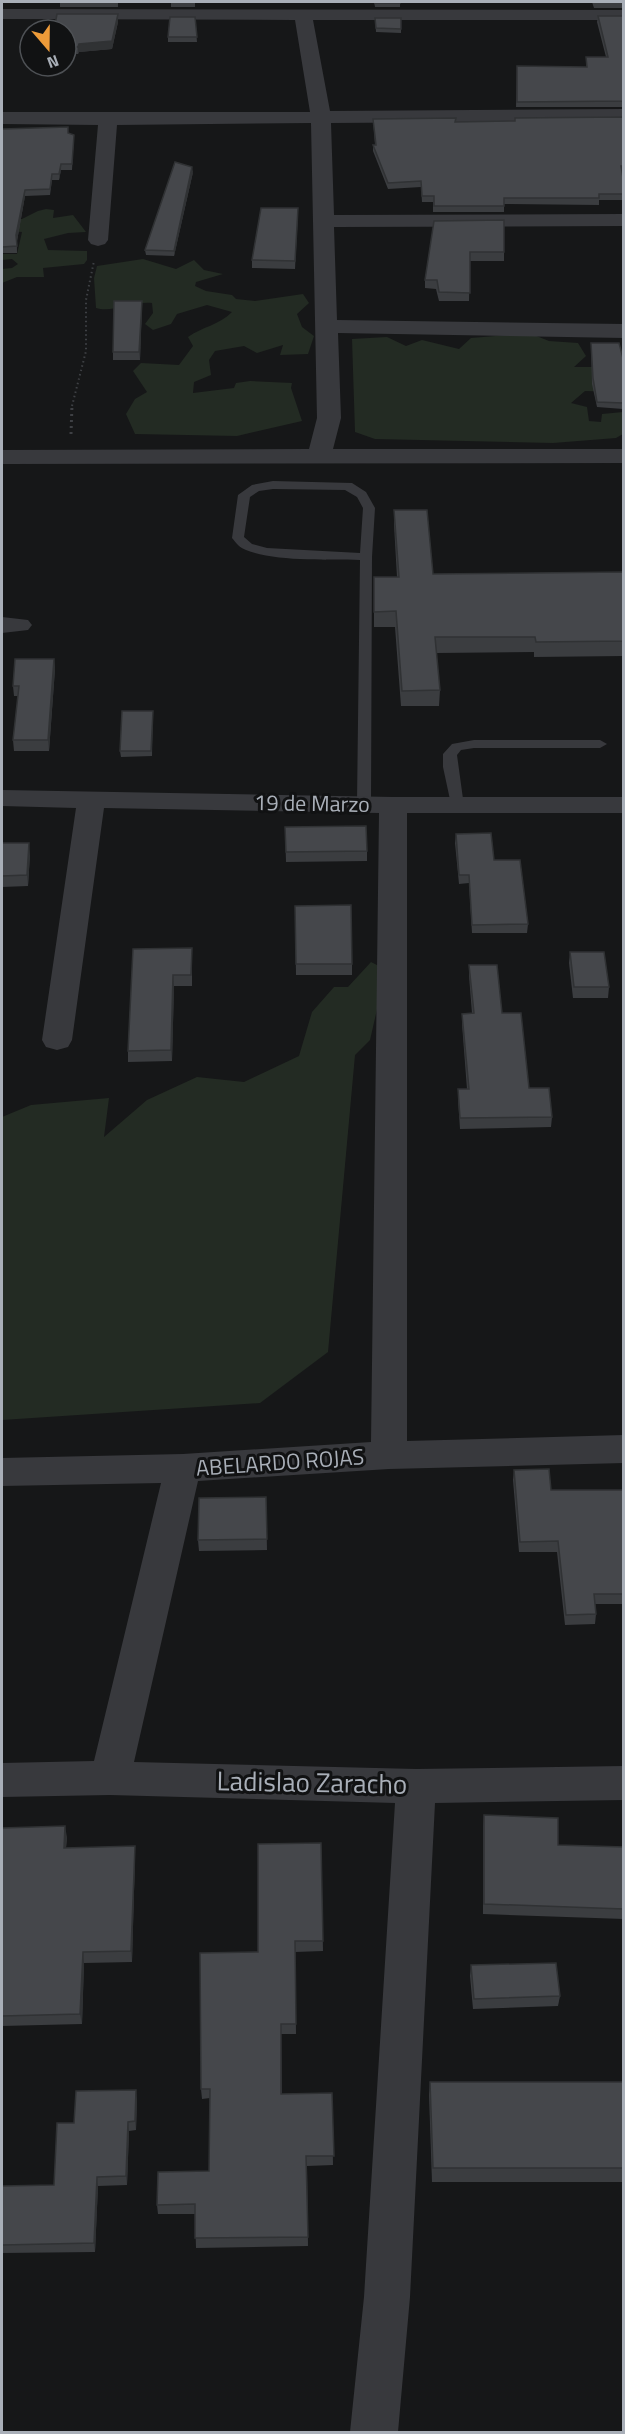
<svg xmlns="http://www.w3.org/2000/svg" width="625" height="2434" font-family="'Titillium Web',sans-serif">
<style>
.green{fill:#232b23}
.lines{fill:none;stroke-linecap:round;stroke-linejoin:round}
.path-far1{stroke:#3e4044;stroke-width:2;stroke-dasharray:1.5 3;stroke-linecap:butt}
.path{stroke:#3e4044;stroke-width:3;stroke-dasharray:2 4;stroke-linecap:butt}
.lane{fill:#38393d;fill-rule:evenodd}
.street{fill:#38393d;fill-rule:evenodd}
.wall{fill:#3b3d40}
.shaded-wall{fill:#303234}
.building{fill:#45474b;stroke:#303234;stroke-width:1.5}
.labels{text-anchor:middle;stroke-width:6;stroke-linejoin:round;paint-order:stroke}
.street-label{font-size:22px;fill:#a9afb8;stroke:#111213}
.near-street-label{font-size:27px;fill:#a9afb8;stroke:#111213}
</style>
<rect width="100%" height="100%" fill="#161718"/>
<g class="green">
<polygon points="46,209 54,210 53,218 73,215 86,232 68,233 44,239 48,250 87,251 87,260 84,264 43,268 44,277 17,277 2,283 2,269 12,268 18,264 12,259 2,260 2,254 17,254 22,232 2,231 2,218 22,219 38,211"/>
<path d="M143,259L176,269L194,260L204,270L223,274L196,282L195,286L206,291L232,295L236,299L255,301L303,294L309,303L297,314L302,327L314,336L308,354L280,355L283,345L257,353L244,346L215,351L209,360L211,375L194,382L193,393L234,388L236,383L250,381L292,383L291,388L302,421L237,436L135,434L126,414L135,399L147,392L133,371L141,363L179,365L193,346L188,337C202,327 219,325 232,312L207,305L177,314L171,324L153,330L145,324L153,313L152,303C133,301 112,313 96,308L94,278L97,266Z"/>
<polygon points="529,333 549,341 578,343 586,356 574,367 613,367 623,392 585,391 571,403 587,407 589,421 601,422 602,414 623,412 623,434 616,438 553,443 375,439 355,432 352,339 387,337 406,346 422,340 459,349 471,338"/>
<polygon points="371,962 383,968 381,992 370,1040 355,1055 328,1352 260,1403 2,1420 2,1117 31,1105 109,1098 104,1137 147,1100 197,1077 244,1082 299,1056 312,1012 334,987 348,987"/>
</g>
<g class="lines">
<polyline class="path-far1" points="72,406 86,351 86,300 94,261"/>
<polyline class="path" points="71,434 72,405"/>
<g class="lane">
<path d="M273,481L352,483L366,492L375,508L372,557L371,803L369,806L364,807L357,803L360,560C328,559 275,562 246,550C240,548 236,543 232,538L238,495L252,485ZM273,489L345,490L357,497L363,508L360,553L267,548L252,544L244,537L250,497L259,491Z"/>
<polygon points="474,740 600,740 607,744 600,748 474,748 461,750 457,755 464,806 457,810 452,809 443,767 443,754 452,744"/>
</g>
<g class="street">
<polygon points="2,9 624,10 624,20 313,20 330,111 624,109 624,121 331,123 334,215 624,214 624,226 334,227 337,320 624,324 624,338 338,333 341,418 333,449 624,449 624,463 2,464 2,450 309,449 317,418 311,123 117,125 108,240 105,244 98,246 91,244 88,240 98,125 2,124 2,112 310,112 295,20 2,19"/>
<polygon points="2,617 28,620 32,625 28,630 2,633"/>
<polygon points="2,790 393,797 624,797 624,813 407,813 407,1441 624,1435 624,1463 389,1469 198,1481 134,1762 416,1769 624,1766 624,1800 435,1803 410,2297 398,2432 350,2432 364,2297 395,1803 110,1795 2,1797 2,1763 94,1761 161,1483 2,1486 2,1458 183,1454 371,1442 379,813 104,808 72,1040 68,1047 57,1050 46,1047 42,1040 76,808 2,806"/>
</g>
</g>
<g class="wall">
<polygon points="60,2 127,2 127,3 118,3 118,7 60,7"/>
<polygon points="149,2 195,2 195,7 171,7 171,2"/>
<polygon points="374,2 400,2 400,7 375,7"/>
<polygon points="592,2 624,2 624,8 594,8"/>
<polygon points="118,14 118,22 112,49 79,52 78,54 66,54 66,30"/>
<polygon points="598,16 624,16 624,107 516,107 517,66 586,67 586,57 606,57 597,22"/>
<polygon points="195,17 197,42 168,42 168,37"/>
<polygon points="375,18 401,18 401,33 376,32"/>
<polygon points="624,117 624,172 622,172 624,184 624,200 599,200 599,205 504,204 504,212 433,212 433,202 422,202 421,187 388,189 373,151 373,145 375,145 373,119 455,122 515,121"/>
<polygon points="2,129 68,133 74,135 72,170 61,170 59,180 52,180 50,195 25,196 17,241 17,253 2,253"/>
<polygon points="193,172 174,256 146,255 145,250"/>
<polygon points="298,215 295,269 252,268 252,260"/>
<polygon points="434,221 504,252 504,261 470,261 469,301 439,301 436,289 425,288 425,280"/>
<polygon points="142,301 140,360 113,360 113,352"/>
<polygon points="591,343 623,403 623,409 597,407 592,384"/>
<polygon points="394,510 433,574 624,572 624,656 534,657 534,652 436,653 440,690 439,706 401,706 395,627 374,627 374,577 397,577 394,525"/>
<polygon points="54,659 55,669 49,751 14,751 13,740 18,696 14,696 13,686"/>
<polygon points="153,711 152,756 121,757 120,751"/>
<polygon points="285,827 367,851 367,861 286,862"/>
<polygon points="456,834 494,860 528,924 527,933 472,933 469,883 459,884 455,843"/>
<polygon points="622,839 624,839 624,857 622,846"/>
<polygon points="2,843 30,854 28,886 2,887"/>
<polygon points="295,906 352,964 352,975 296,975"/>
<polygon points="133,949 192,959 192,986 174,986 172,1061 128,1062 128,1051"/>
<polygon points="570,952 609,987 608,998 573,998 569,963"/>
<polygon points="469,965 502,1013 529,1088 552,1117 551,1127 460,1129 458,1099 458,1089 467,1089 462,1024 462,1014 472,1013 469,976"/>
<polygon points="514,1470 551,1490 624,1490 624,1604 595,1604 596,1614 595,1624 565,1625 557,1552 519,1552 513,1480"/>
<polygon points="266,1497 267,1550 199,1551 198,1540"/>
<polygon points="484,1815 558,1845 624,1847 624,1919 483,1914 483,1826"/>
<polygon points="2,1828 67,1837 66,1848 135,1857 132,1962 84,1963 82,2024 2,2026"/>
<polygon points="321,1843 323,1951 295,1952 296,2034 281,2034 282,2094 332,2093 333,2165 307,2166 308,2246 196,2248 195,2214 158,2214 157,2205 209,2171 210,2098 202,2099 201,2089 258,1952"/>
<polygon points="471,1965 560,1996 558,2006 473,2009 470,1976"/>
<polygon points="430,2082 624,2082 624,2182 432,2182 429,2095"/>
<polygon points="137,2099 136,2130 129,2131 127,2185 98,2186 95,2252 2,2253 2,2186 54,2185 74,2123"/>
</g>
<g class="shaded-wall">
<polygon points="118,14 118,22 112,49 79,52 78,54 78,47 79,44"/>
<polygon points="61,164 61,170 59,180 59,174"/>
<polygon points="192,167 193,172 174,256 174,251"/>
<polygon points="25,190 25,196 17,241 17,253 16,235"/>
<polygon points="142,301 142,309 140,360 139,352"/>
<polygon points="54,659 55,669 49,751 48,740"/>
<polygon points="29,843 30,854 28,886 27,875"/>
<polygon points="173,975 174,986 172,1061 171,1050"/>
<polygon points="65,1826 67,1837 65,1858 64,1848"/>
<polygon points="135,1846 135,1857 132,1962 131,1951"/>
<polygon points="83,1952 84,1963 82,2024 80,2014"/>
<polygon points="136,2090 137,2099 136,2130 135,2121"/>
<polygon points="128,2122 129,2131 127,2185 126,2176"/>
<polygon points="97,2177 98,2186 95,2252 94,2243"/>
</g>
<g class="building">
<rect x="375" y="2" width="25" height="1"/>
<polygon points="57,14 118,14 112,41 79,44 78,47 66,47 66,30 54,30"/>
<polygon points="598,16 624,16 624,101 517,102 517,66 587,67 586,57 608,57"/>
<polygon points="170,17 195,17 197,37 168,37"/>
<polygon points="375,18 401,18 401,29 376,28"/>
<polygon points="624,117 624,166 621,166 624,184 624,194 599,194 599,198 504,198 504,206 434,206 434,196 422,196 421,181 388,183 373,145 376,145 373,119 456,118 455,122 515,121 515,118"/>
<polygon points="68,127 68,133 74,135 72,164 61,164 59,174 52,174 50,189 25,190 16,235 17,246 2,247 2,129"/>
<polygon points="175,162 192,167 174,251 145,250"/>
<polygon points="261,208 298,208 295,261 252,260"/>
<polygon points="504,220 504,252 470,252 470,293 439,292 437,280 425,280 434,221"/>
<polygon points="114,301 142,301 139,352 113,352"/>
<polygon points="591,343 619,343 624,362 623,403 597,402 593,378"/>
<polygon points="394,510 427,510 433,574 624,572 624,641 536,642 535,637 435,637 440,690 402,691 396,611 374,612 374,577 399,577"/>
<polygon points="15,659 54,659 48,740 13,740 19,686 13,686"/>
<polygon points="122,711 153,711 151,751 120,751"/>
<polygon points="366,826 367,851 286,852 285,827"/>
<polygon points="491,833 494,860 520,860 528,924 472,925 469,875 459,875 456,834"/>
<polygon points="2,843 29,843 27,875 2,876"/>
<polygon points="351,905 352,964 296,964 295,906"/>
<polygon points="192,948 191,975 173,975 171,1050 128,1051 133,949"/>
<polygon points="570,952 604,952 609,987 574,987"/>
<polygon points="469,965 497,965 502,1013 521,1013 529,1088 549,1088 552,1117 460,1118 458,1089 469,1089 462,1014 474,1013"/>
<polygon points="549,1469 551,1490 624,1490 624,1594 594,1594 596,1614 566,1615 558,1541 520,1542 514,1470"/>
<polygon points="266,1497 267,1539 198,1540 199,1498"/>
<polygon points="484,1815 558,1818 558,1845 624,1847 624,1909 484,1904"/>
<polygon points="65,1826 64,1848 135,1846 131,1951 83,1952 80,2014 2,2016 2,1828"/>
<polygon points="321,1843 323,1941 295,1941 296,2024 281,2024 281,2094 332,2093 334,2156 306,2156 308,2237 195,2238 195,2204 157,2205 158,2172 209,2171 210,2089 201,2089 200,1953 258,1952 258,1844"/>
<polygon points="556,1963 560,1996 474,1999 471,1965"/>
<polygon points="430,2082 624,2082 624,2168 433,2168"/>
<polygon points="136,2090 135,2121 128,2122 126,2176 97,2177 94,2243 2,2245 2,2186 54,2185 57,2123 74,2123 76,2091"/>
</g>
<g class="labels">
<g class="street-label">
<text transform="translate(312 803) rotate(1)" y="8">19 de Marzo</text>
<text transform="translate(280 1462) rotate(-4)" y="8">ABELARDO ROJAS</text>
</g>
<g class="near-street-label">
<text transform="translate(312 1783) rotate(1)" y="9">Ladislao Zaracho</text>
</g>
</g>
<rect width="625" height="2434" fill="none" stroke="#a9afb8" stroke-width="6"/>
<g transform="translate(48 48) rotate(160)"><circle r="28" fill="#111213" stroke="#4e5155" stroke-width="1.5"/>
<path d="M0-4.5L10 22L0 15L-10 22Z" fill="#ee9b39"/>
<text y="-9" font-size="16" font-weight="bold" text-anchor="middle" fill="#a9afb8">N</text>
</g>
</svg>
